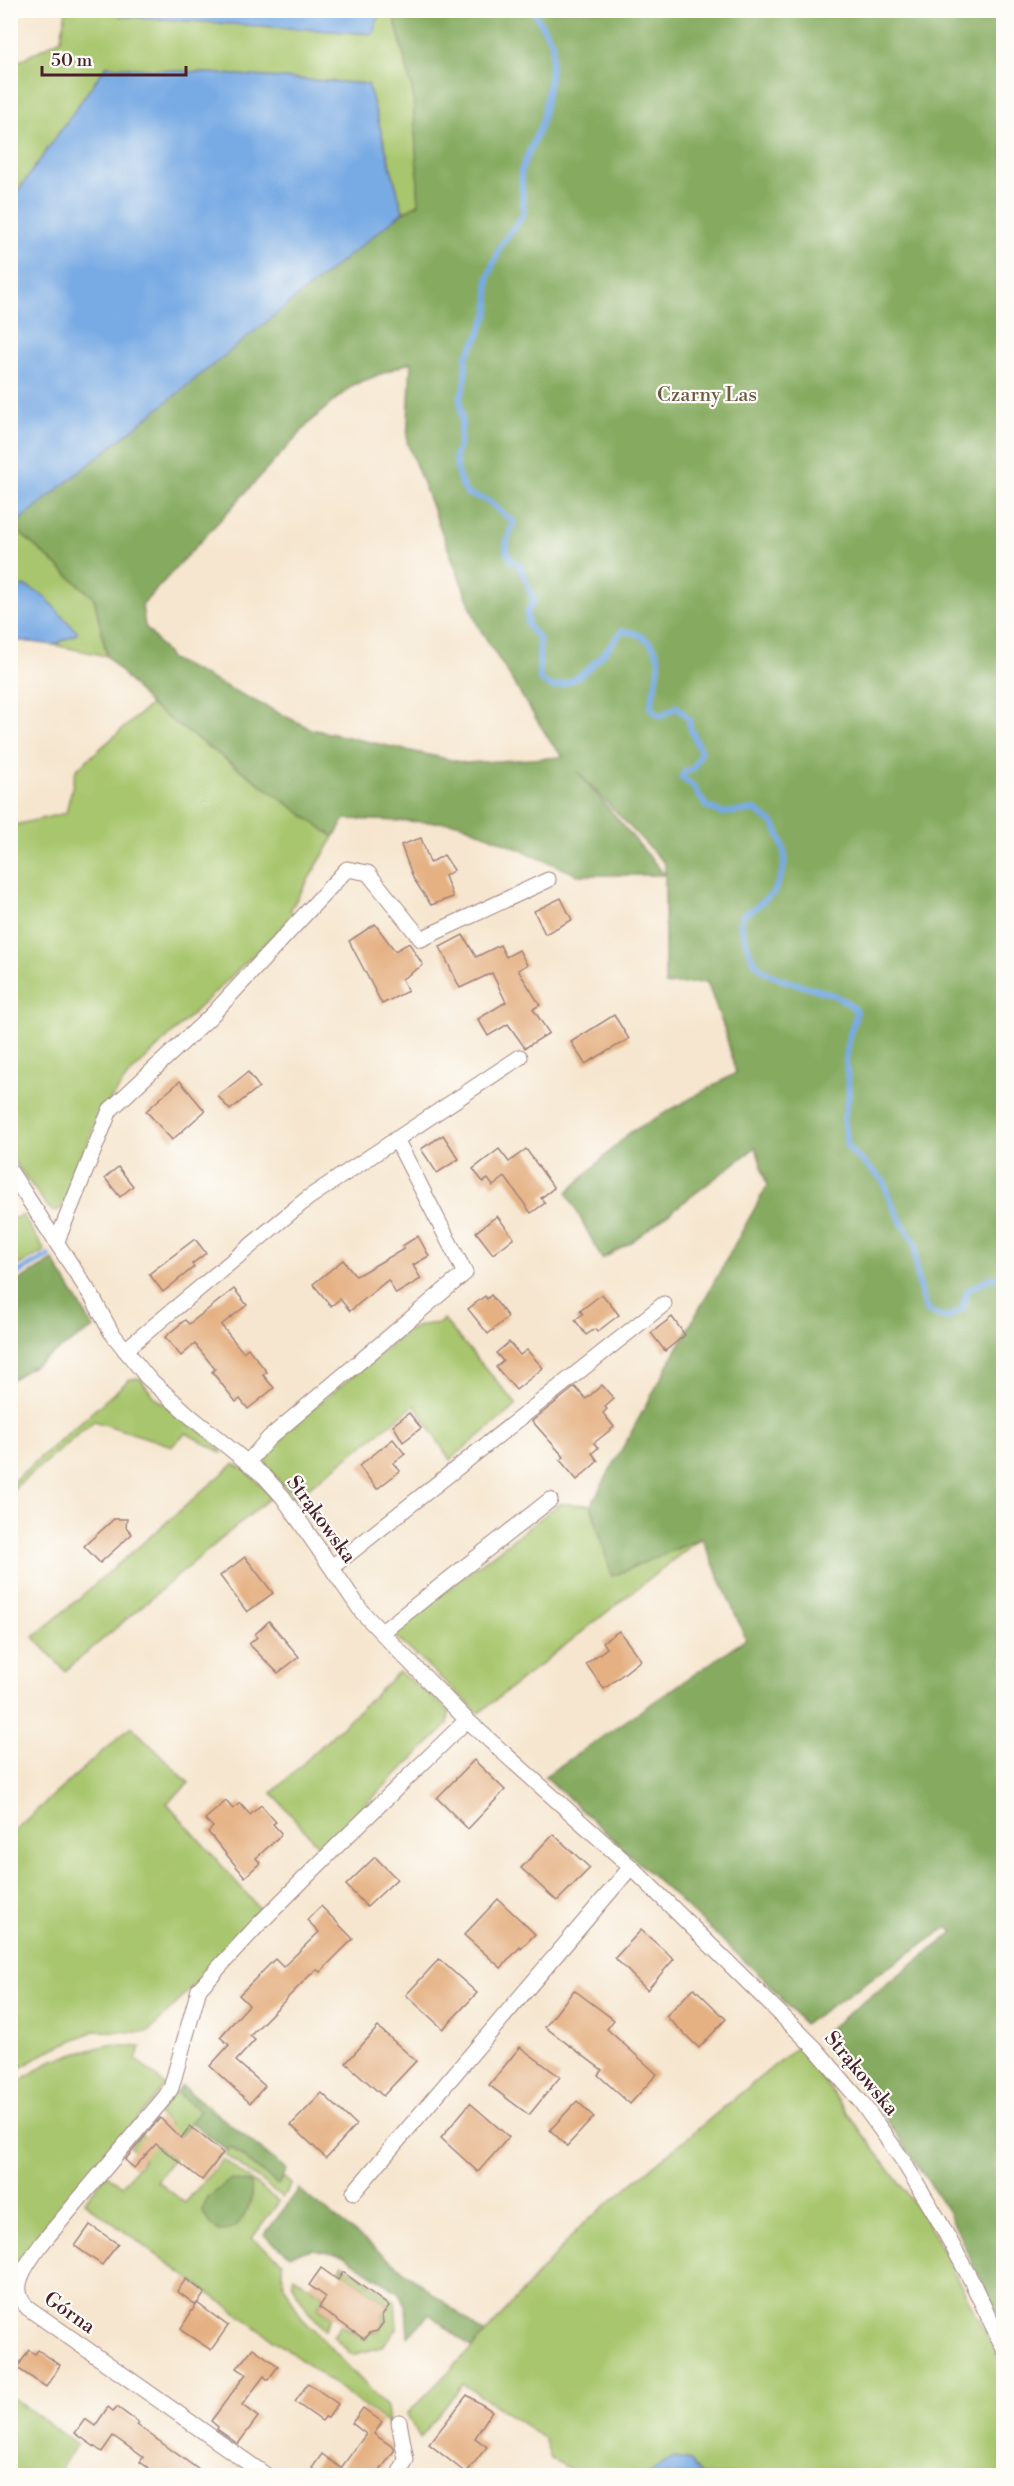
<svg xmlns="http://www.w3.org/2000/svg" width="1014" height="2486" font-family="'Libre Bodoni',serif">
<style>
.green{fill:#a8c66d;stroke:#79724c;stroke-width:1.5}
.forest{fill:#86ab60;stroke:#686546;stroke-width:1.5;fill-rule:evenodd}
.water{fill:#78aae4;stroke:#616488;stroke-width:1.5}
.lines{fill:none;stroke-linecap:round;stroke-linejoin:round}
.stream{stroke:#78aae4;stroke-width:6}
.building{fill:#e5b183}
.street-casing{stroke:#a0827d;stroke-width:17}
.street{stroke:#fff;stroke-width:15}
.labels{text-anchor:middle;stroke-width:4.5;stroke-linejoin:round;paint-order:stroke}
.park-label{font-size:20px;fill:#6b5942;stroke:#fdfcf7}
.street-label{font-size:20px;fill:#4a1f2b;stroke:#fdfcf7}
</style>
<rect width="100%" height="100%" fill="#fdfcf7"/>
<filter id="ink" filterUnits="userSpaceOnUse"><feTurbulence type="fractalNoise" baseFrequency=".0167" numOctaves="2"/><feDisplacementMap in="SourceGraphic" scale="12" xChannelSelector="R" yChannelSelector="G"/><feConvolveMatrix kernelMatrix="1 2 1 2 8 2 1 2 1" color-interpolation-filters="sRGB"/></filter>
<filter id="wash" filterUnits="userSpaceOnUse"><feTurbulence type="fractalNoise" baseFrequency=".008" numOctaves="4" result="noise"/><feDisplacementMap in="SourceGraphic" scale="24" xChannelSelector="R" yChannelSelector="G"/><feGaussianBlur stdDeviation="1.35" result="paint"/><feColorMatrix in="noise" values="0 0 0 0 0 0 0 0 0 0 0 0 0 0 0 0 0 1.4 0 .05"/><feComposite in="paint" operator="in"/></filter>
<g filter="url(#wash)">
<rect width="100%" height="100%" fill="#f6e6cf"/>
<g class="green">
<polygon points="66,11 120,11 121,16 373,34 380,11 393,11 413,93 419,204 403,212 368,84 106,66 11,201 10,66 61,39"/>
<polygon points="12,526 94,598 107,656 54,645 78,633 32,642 16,640 11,643 10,527"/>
<polygon points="150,705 334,837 290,910 295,915 128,1076 98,1116 63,1207 54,1212 47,1206 11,1157 10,826 66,813 76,770"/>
<polygon points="22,1215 45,1251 11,1269 10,1220"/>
<polygon points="443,1319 517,1405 450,1460 415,1405 295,1498 266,1467 266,1454 273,1441 409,1330 422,1325 440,1323"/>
<polygon points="140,1378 153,1396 217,1444 222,1453 186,1433 172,1446 94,1421 11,1491 11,1483 130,1379"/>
<polygon points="234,1464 244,1469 272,1496 65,1671 34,1637"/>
<polygon points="559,1504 591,1505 612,1576 701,1538 479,1713 396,1637 396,1629"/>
<polygon points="399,1672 449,1710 448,1725 320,1848 272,1793"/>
<polygon points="131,1726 189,1783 167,1803 259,1908 193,1986 149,2032 94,2031 48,2051 11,2074 10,1834"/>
<polygon points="108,2045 141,2047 136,2059 165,2085 11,2277 11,2086 53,2060"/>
<polygon points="798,2046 927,2221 993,2346 1003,2370 1003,2475 581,2475 551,2459 544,2438 463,2384 420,2438 407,2414 472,2348 582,2225"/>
<polygon points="176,2092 200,2111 169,2150 156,2140 169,2124 158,2114"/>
<polygon points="141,2134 173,2159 157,2181 185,2203 223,2159 279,2202 252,2238 282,2262 284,2285 301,2317 387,2407 389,2424 84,2202 107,2174 122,2186 144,2159 130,2147"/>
<polygon points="230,2146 278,2185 284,2177 292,2184 282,2197 225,2154"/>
<polygon points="343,2264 395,2301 397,2329 381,2347 352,2355 333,2336 341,2325 365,2340 370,2333 378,2332 384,2323 383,2315 390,2306 340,2269"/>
<polygon points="294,2276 325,2297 318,2307 332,2317 325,2330 307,2309 292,2285"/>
<polygon points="10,2396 77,2444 56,2475 11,2475"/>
</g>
<g class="forest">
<path d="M393,11H1003V2329L948,2211L827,2030L954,1932L948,1927L804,2024L764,1979L545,1776L746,1639L702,1538L612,1576L591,1505L767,1186L756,1147L630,1243L602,1259L567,1193L629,1133L736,1073L724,1028L707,982L665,985V875H578L459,823L345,819L334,837L150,705L107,656L94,598L12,526L403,212L419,204L413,93ZM411,362L407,442L478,626L552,744L563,757L465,763L311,729L171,659L145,626L142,605L313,419L353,385ZM577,771L665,864V873L664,874Z"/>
<polygon points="53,1260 94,1328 11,1380 11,1285"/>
<polygon points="182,2086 287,2170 278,2185 231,2147 227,2150 191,2122 200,2111 176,2092"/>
<path d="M230,2180L251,2183C254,2205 242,2229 219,2232L209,2223L202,2210L208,2198Z"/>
<polygon points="299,2189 305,2194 485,2334 472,2348 429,2314 408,2337 406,2307 398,2292 344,2256 313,2249 290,2255 264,2235"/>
</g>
<g class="water">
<polygon points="120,11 380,10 380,11 373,34 120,16"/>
<polygon points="106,66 368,84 403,212 11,527 11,201"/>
<polygon points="25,586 42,594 78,633 54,645 16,640 11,643 11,589"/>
<polygon points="674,2458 691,2461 701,2475 648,2475 658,2466"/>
</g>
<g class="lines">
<g class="stream">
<path d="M533,10L553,44L550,79L542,122L521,171L524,213L500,247L488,278L489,310L477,339L466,357L465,384L460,398L462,421L459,447L455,456L459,478L467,494L487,500L514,522C506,540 499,555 520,566L534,601L527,612L528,626L539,638L540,680L553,687C583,682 603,654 622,631C635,632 643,635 652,645C668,663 651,687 651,709L660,716L677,707L689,719L690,727L701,752L693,769L685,771L682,777L693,786L706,806L722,813L755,810L774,824L781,839L785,856L783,871L774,892L754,909L744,914L740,923C744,934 748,952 755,962C776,990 831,981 857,1012L849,1037L846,1060L849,1094L844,1118L848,1148L885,1182L887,1193L904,1227L916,1244C914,1268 919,1288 927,1311L947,1318L962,1309L967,1291L990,1278L1004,1279"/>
<polyline points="10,1277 48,1256"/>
</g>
</g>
<g id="blocks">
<g class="building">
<polygon points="421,838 430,863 444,855 454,870 445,876 453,897 431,905 413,878 401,845"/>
<polygon points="561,898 572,920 545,934 534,911"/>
<polygon points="375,924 395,951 409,943 423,965 402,979 408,991 382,1004 349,941"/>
<polygon points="463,935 476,957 500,945 506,957 519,950 527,965 518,970 540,1005 533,1009 549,1033 525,1048 508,1024 488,1036 478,1019 506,1002 492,973 460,988 440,947"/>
<polygon points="614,1015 629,1039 585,1064 571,1042"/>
<polygon points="248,1072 259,1087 230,1110 218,1096"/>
<polygon points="180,1081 205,1111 172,1140 146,1111"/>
<polygon points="443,1135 459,1159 437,1173 421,1149"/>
<polygon points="499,1149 509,1162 526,1149 554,1188 541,1198 545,1203 531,1213 505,1177 493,1186 488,1179 483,1182 473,1169"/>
<polygon points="118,1167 133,1186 120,1197 105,1178"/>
<polygon points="497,1216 514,1238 493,1254 476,1232"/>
<polygon points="418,1236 429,1256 413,1265 421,1279 396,1294 388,1280 350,1311 340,1299 331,1306 313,1284 343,1260 356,1276 404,1249 402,1246"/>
<polygon points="195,1239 206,1253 192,1264 194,1267 163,1292 149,1274"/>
<polygon points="234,1289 247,1305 221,1325 243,1352 248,1348 267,1372 263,1375 274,1388 248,1409 240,1399 236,1402 212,1372 215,1369 195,1344 181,1356 165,1337 185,1320 189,1324"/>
<polygon points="602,1294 619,1315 597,1332 595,1329 586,1335 575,1320 583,1314 580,1311"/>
<polygon points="491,1295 508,1317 488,1334 468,1309 485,1296 487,1299"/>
<polygon points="672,1317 685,1335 665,1351 651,1333"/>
<polygon points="509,1342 520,1355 527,1350 543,1368 516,1390 496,1367 503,1361 496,1353"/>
<polygon points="602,1385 614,1399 605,1407 607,1409 603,1413 614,1427 594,1443 598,1448 592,1453 598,1461 577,1480 560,1460 564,1457 532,1421 575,1387 586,1399"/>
<polygon points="409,1413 421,1428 403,1442 393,1425"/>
<polygon points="393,1439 405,1454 393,1463 400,1471 377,1489 359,1466"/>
<polygon points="114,1519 127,1519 126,1527 132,1534 100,1563 84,1546"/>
<polygon points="245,1557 273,1593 247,1612 220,1576"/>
<polygon points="269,1621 299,1657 278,1673 249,1644 257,1637 255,1634"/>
<polygon points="619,1631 641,1660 604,1689 586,1664 607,1648 603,1642"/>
<polygon points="474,1760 505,1790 468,1829 437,1798"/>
<polygon points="226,1801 233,1809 240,1803 250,1815 261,1805 276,1822 273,1824 281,1833 280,1836 256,1858 260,1863 245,1877 208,1832 213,1827 205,1819"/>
<polygon points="553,1834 590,1868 557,1901 521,1868"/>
<polygon points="375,1857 397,1879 367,1907 346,1885"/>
<polygon points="498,1899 535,1934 521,1949 520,1947 501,1968 464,1935"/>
<polygon points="321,1906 353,1939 320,1972 316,1969 250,2036 255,2040 236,2061 265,2086 250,2103 210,2066 229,2045 220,2037 249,2005 239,1995 275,1959 283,1967 319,1932 307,1920"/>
<polygon points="641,1930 674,1959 647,1990 615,1958"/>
<polygon points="439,1959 477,1993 443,2029 406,1995"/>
<polygon points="694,1988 726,2019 699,2048 666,2016"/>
<polygon points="574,1990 614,2020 607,2029 657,2074 630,2104 598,2075 602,2070 545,2027"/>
<polygon points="378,2027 416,2061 383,2096 346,2063"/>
<polygon points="520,2047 560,2077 529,2115 489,2085"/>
<polygon points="322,2093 356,2125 326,2158 291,2125"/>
<polygon points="577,2101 594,2117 567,2146 550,2130"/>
<polygon points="470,2103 509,2137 478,2172 441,2138"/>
<polygon points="160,2118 181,2138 190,2126 223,2153 202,2180 156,2144 134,2168 125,2160"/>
<polygon points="90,2225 118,2244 102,2265 75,2246"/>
<polygon points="321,2268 338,2280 343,2272 389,2306 382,2315 383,2323 377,2331 369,2333 364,2339 319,2307 326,2297 309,2285"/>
<polygon points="186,2279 205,2293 196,2305 177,2291"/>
<polygon points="197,2303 228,2326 211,2350 182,2331 181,2328"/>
<polygon points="253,2348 278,2366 268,2380 264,2376 242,2405 258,2417 238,2444 217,2429 218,2427 211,2421 246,2374 237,2368"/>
<polygon points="29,2350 35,2354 38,2350 60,2365 46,2387 17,2368"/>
<polygon points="308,2383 338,2404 328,2418 325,2417 322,2421 295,2402"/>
<polygon points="467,2395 492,2411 475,2438 487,2447 466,2473 429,2444"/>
<polygon points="108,2407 113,2411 117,2407 139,2423 137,2425 206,2475 159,2475 140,2462 143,2457 113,2436 102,2452 75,2433 85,2419 95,2426"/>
<polygon points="363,2408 382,2422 374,2434 394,2448 394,2451 377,2475 321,2475 312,2468 322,2454 341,2468 366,2434 352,2423"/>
</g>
</g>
</g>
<g filter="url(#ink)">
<use href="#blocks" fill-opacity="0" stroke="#a0827d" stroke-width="1.5"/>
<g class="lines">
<g class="street-casing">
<g id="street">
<polyline points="10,1171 94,1300 111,1332 147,1377 190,1416 265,1477 283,1497 362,1612 402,1654 467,1720 631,1867 815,2048 861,2102 902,2159 938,2219 971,2280 1004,2349"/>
<polyline points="57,1241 110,1110 210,1017 347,869 368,873 421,939 548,880"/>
<polyline points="125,1350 308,1198 520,1057"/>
<polyline points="248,1462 269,1438 465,1273 396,1139"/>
<polyline points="332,1567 664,1304"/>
<polyline points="382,1632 550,1500"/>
<polyline points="354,2192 631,1867"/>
<path d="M267,2476L28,2308C5,2288 30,2260 43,2242L166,2096L171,2088L199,1989L257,1926L339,1844L467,1720"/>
<polyline points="398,2476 406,2460 399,2422"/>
</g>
</g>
<use href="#street" class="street"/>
</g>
</g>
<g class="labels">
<g class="park-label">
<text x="707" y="401">Czarny Las</text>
</g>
<g class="street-label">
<text transform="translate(322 1519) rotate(54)" y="7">Strąkowska</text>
<text transform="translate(862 2073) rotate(50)" y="7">Strąkowska</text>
<text transform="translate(70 2312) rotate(35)" y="7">Górna</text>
</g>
</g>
<rect width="1014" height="2486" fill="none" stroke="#fdfcf7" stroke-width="36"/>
<path d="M42 66v9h144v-9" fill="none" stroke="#4a1f2b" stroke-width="3"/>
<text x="51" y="66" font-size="18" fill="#4a1f2b" stroke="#fdfcf7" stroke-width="4.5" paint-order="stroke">50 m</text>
</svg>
